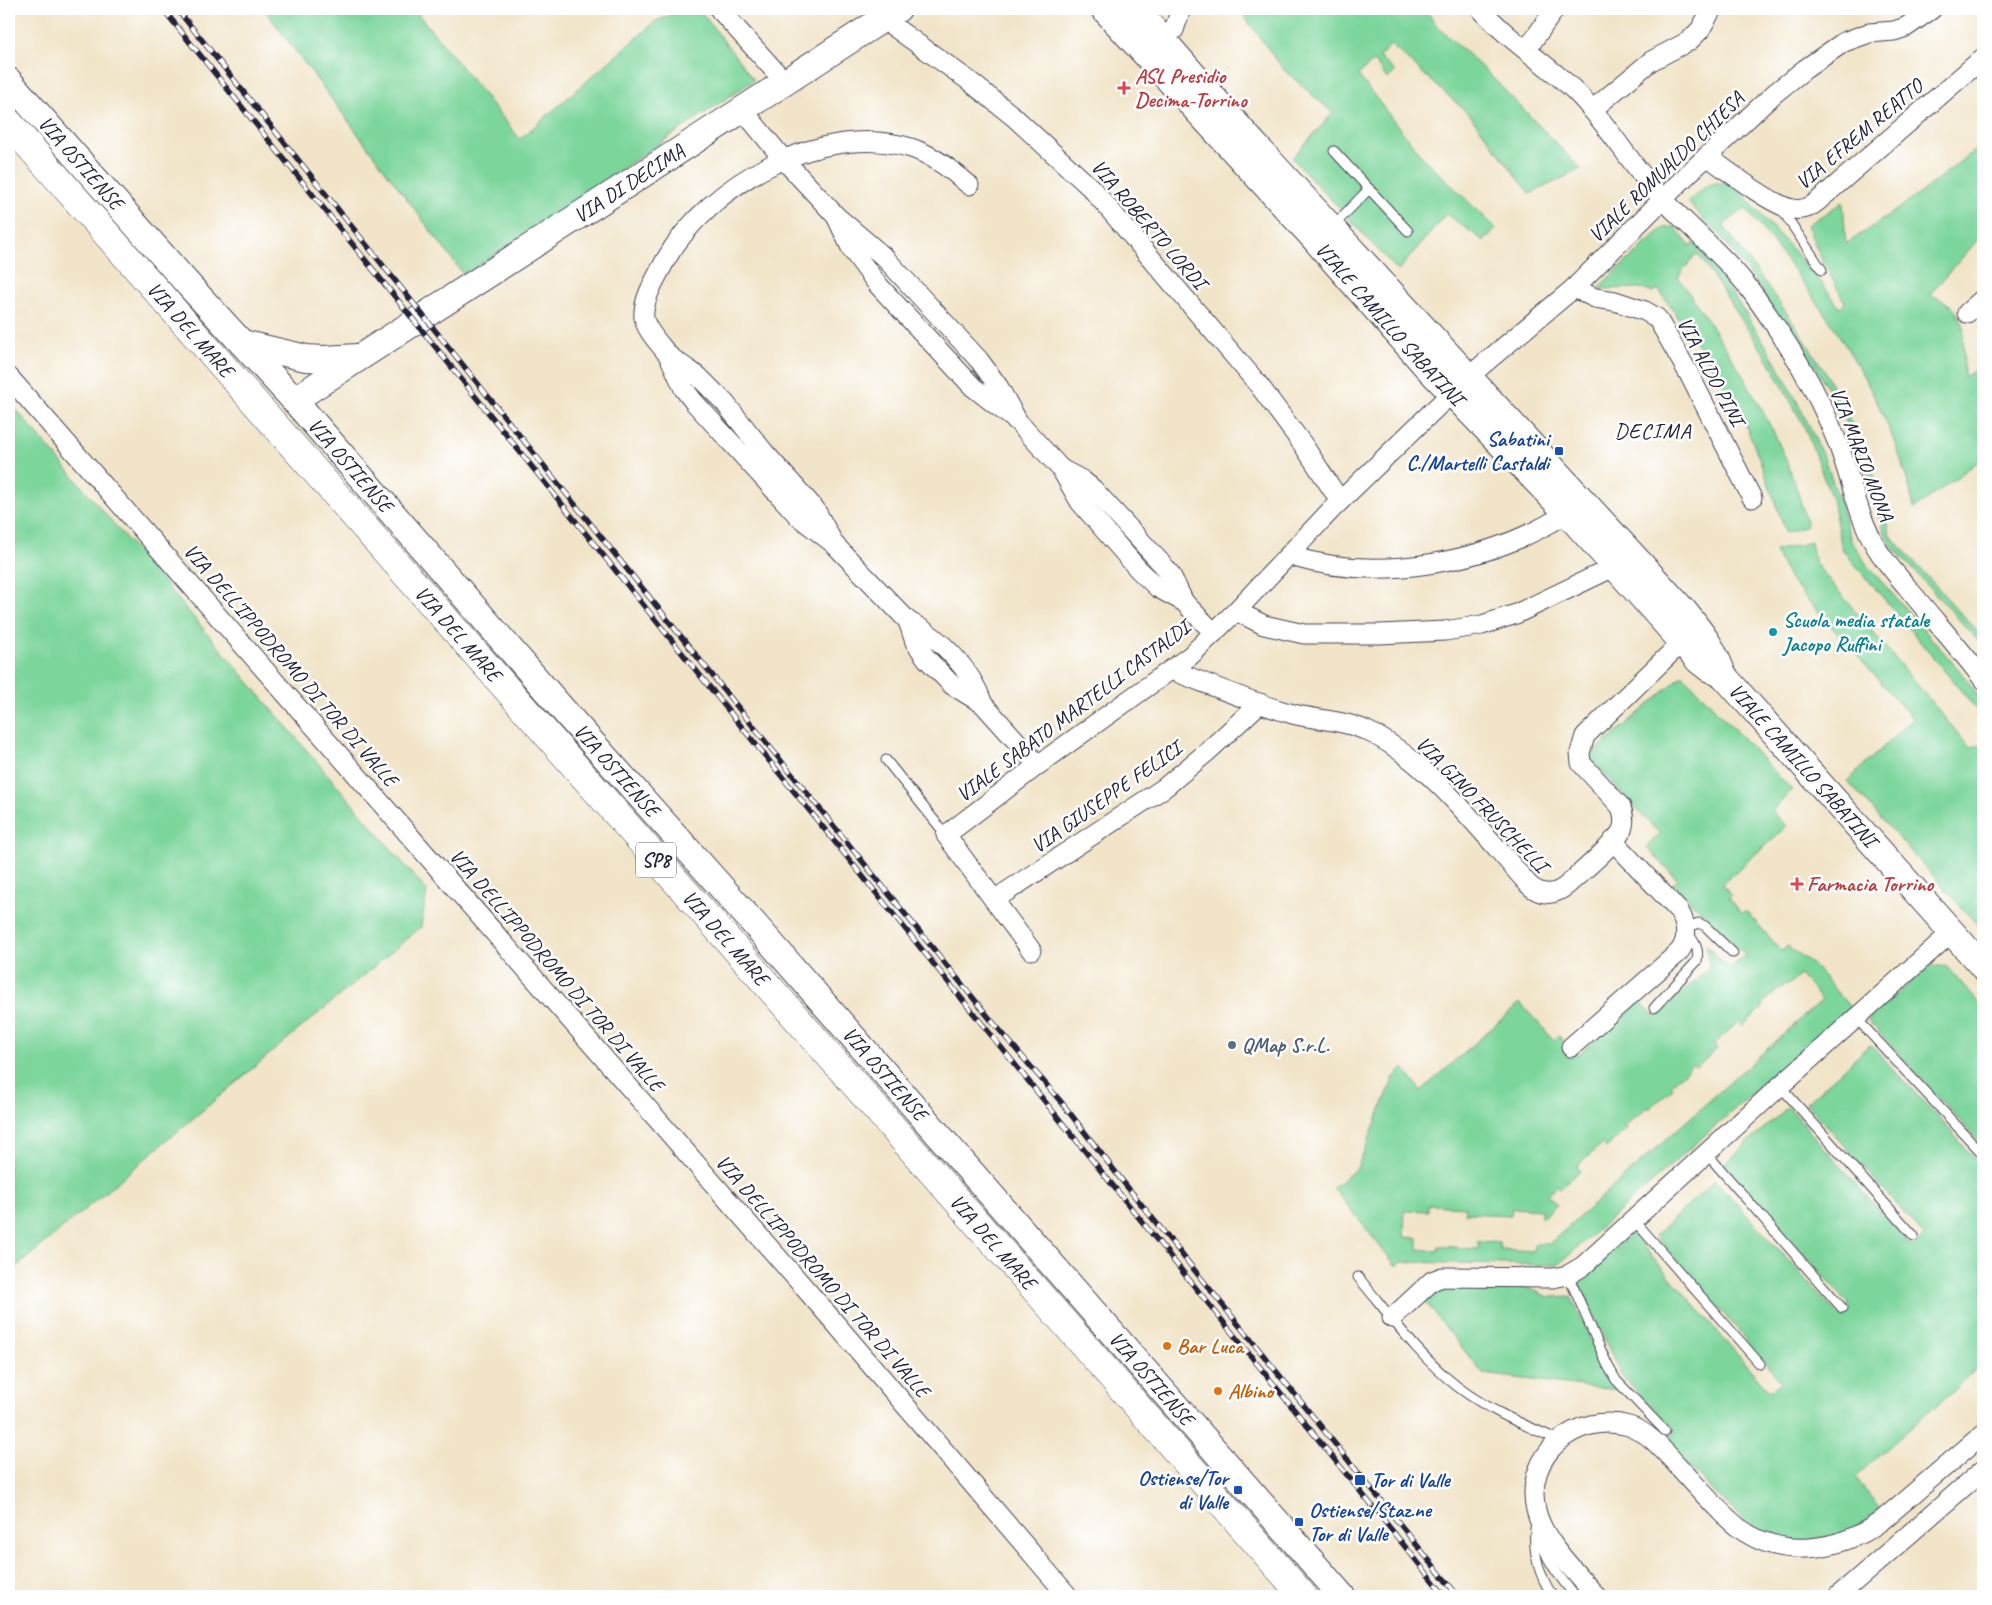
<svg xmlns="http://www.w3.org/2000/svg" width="1992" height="1605" font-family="Caveat,sans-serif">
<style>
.green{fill:#7bd59b;stroke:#4e7c6b;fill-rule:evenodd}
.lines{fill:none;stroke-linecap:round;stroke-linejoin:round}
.lane-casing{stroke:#413f50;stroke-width:11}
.street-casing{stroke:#413f50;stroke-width:21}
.secondary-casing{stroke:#413f50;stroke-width:28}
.primary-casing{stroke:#413f50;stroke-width:29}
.lane{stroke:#fff;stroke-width:9}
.street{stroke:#fff;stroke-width:19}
.secondary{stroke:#fff;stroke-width:26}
.primary{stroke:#fff;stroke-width:28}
.rail-casing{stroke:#22223b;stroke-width:5.5}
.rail{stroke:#fff;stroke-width:4;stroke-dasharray:11;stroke-linecap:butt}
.health-dot{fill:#e0444e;stroke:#fff;stroke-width:2}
.transit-dot{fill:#1a4fb4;stroke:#fff;stroke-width:2}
.culture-dot{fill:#0f9aa8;stroke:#fff;stroke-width:2}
.service-dot{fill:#5c6f8a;stroke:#fff;stroke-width:2}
.food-dot{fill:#e8710a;stroke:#fff;stroke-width:2}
.labels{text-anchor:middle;stroke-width:5;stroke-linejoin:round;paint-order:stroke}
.shield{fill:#fff;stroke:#646476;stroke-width:1}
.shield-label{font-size:20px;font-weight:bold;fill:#22223b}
.health-label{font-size:21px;font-weight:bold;fill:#be3a42;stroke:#fff;text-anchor:start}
.street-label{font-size:21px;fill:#22223b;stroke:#fff}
.transit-label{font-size:21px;font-weight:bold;fill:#164399;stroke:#fff;text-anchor:end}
.culture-label{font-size:21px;font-weight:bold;fill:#0d838f;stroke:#fff;text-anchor:start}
.service-label{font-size:21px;font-weight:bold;fill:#4e5e75;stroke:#fff;text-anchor:start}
.food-label{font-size:21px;font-weight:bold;fill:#c56008;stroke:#fff;text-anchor:start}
.neighbourhood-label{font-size:22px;letter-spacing:1px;fill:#22223b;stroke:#fff}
</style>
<rect width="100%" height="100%" fill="#fff"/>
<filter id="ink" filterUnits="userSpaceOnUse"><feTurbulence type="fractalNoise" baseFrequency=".02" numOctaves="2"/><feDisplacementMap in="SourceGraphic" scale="10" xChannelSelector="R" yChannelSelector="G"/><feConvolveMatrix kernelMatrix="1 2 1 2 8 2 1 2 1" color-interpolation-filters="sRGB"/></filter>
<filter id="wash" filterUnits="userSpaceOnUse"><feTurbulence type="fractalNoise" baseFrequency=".0096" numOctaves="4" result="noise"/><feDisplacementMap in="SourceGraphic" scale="20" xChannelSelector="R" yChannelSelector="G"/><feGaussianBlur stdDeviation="1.12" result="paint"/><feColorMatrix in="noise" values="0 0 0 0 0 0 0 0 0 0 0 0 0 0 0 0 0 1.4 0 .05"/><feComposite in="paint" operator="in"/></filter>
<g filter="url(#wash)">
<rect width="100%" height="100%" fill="#f1e4c8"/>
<g class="green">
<polygon points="264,9 414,9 520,139 656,21 685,9 699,9 754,80 464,275"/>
<polygon points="1246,9 1425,9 1437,26 1489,74 1581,169 1530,194 1470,115 1391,45 1379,57 1395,72 1387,79 1374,61 1358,75 1423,158 1496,228 1484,241 1446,214 1398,271 1292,158 1333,113 1284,70 1244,16 1243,11"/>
<path d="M1983,144V234L1930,294C1950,305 1955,304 1963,327L1964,377L1983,365V458L1914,509C1891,394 1816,298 1746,208L1723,225L1796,326L1825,372L1860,440L1875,478L1890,535L1983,638V646L1889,543C1878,519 1875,492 1866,468C1852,432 1833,398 1814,364L1808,366L1762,291L1718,232L1708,225L1688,202C1702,187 1717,175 1737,188L1822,283L1840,308L1845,303L1819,254L1807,225L1843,202L1846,244L1908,202Z"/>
<path d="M1668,227H1675L1691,247L1694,243C1751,315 1794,386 1829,471C1838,493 1843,517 1851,540L1867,565L1961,672L1983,703V717L1842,549L1832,499L1804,426L1769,361L1702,260L1696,254L1678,277C1729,351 1788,437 1807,526L1786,533C1772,495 1760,456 1743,420C1720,373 1687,331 1658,289L1653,292L1639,288L1601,289L1600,287L1604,282L1662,229Z"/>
<polygon points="9,401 427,891 421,927 9,1273"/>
<polygon points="1811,542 1815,563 1970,748 1983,743 1983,931 1847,781 1913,719 1790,580 1775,551"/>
<path d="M1683,675L1792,790L1772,811L1787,826L1722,884L1732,895L1729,898L1742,913L1745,910L1782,951L1788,946L1813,965L1850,1007L1558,1265L1402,1262L1396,1266L1333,1188L1357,1168L1394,1077L1403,1068L1421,1091L1520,1003L1554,1040L1559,1036L1577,1056L1640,1001L1655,1017L1706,971L1709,965L1706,945L1730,969L1745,955L1673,884L1677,879L1646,847L1660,834L1588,757ZM1800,975L1822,1000L1549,1244H1534L1533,1251L1500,1249L1499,1242L1478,1241V1249L1439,1246L1438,1251L1418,1249V1238L1404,1237L1405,1210L1428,1211V1205L1465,1207V1213L1511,1215L1512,1208L1541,1210V1217H1543L1557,1205L1547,1194L1557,1185L1560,1189L1580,1171L1577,1166L1602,1144L1606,1148L1626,1130L1624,1127L1647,1107L1649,1109L1673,1088L1671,1085L1693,1064L1697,1067L1717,1049L1714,1044L1738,1022L1742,1026L1764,1007L1762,1004L1785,984L1787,986Z"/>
<polygon points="1946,965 1983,1008 1983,1146 1867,1019 1929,967"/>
<polygon points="1870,1045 1950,1130 1983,1169 1983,1364 1855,1477 1881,1508 1850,1532 1805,1543 1767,1537 1743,1520 1664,1442 1675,1430 1622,1377 1577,1279 1632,1233 1769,1391 1781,1382 1731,1322 1655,1236 1715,1180 1838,1315 1846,1311 1849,1304 1723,1165 1788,1107 1912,1247 1924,1235 1806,1103"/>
<polygon points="1446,1284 1523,1286 1549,1297 1571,1296 1605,1372 1617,1390 1483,1374 1423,1299 1435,1287"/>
</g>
</g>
<g filter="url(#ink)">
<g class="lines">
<g class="lane-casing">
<g id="lane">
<polyline points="1334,151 1408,231"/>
<polyline points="1780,207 1822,270"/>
<polyline points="1333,226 1369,189"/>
<polyline points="886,760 946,835"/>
<path d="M1654,1008L1697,961C1700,947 1693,940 1685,929L1698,923L1705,926L1733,953"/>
<polyline points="1856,1018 1983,1154"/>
<polyline points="1780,1086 1914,1236"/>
<polyline points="1707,1154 1842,1308"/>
<polyline points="1634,1220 1760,1364"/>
<polyline points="1568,1275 1607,1364 1616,1380 1665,1431"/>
<path d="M1358,1277C1389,1314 1419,1357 1458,1387C1488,1410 1524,1425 1559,1440"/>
<path d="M1535,1528C1533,1552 1539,1576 1553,1596"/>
<path d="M1540,1536C1545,1560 1560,1577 1575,1596"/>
</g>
</g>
<g class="street-casing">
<g id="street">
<polyline points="719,9 784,81"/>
<path d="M1481,9C1508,40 1544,62 1574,90C1608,123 1630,165 1663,199C1693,231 1728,259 1754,295C1786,340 1816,387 1836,439C1850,473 1857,515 1876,547C1885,562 1896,574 1907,587C1932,618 1959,647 1983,679"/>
<polyline points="883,19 968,80 1014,117 1092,189 1258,384 1304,446 1340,501"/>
<polyline points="1174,30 1181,9"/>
<polyline points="1527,49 1555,9"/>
<polyline points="742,109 784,160 836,216 884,257 979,360 998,386 1016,418"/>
<polyline points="1592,110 1651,61 1689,41 1700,30 1712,9"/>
<path d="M1707,156C1725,169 1774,207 1793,209C1802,211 1811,207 1818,201L1983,58"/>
<polyline points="836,216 852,250 878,285 973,387 1018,422 1061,469 1080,502 1138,569 1158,588 1184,602 1214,633"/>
<polyline points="1574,288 1595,298 1615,301 1645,311 1657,318 1689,374 1752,498"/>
<polyline points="1967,313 1983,299"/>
<path d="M669,356C661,345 646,331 644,318C642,299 657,277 665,261C709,183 822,121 911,148C933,155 952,170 969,185"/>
<polyline points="9,377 829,1316 1068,1596"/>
<polyline points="1061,469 1082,480 1093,489 1163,565 1171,575 1184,602"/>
<polyline points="834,544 815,509 764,452 725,403 699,377 669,356 684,389 694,402 799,517 834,544 908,621"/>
<path d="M1290,556C1379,583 1489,563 1567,513"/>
<polyline points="1236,611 1264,625 1304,634 1380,634 1445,631 1482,625 1516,614 1616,566"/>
<path d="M1171,670C1211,685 1252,703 1293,714C1317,720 1344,720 1367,731C1425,757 1486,837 1529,885C1541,896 1554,896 1566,886C1578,875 1616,843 1622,830C1625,822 1624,815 1621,807L1581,763L1580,753L1585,736L1683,641"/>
<path d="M983,704C971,669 941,638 908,621L915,642L927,659L952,685L983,704L1038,765"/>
<polyline points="994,900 1164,788 1207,752 1260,703"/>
<polyline points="1031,950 946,835 1038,765 1190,656 1236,611 1332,509 1439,405 1480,367 1574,288 1689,173 1775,93 1805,69 1844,42 1869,33 1894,31 1906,27 1932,9"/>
<path d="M1571,1047L1678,953C1689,941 1687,925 1679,911L1613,841"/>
<polyline points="1392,1318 1432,1281 1442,1277 1553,1278 1568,1275 1583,1266 1780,1086 1952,932"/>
<path d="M1596,1596C1576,1572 1543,1541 1536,1510C1523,1455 1577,1411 1629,1426C1649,1432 1664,1451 1678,1466C1698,1487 1717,1511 1739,1528C1782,1560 1839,1551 1880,1522L1983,1434"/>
<polyline points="1838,1596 1983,1470"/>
</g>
</g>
<g class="secondary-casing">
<g id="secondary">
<path id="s1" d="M1104,9L1311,235L1425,365L1567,513L1699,661L1708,668L1723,675L1983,967"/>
<path d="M1136,9L1246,135L1685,612C1701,632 1715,650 1723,675"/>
<path id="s2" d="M9,81L186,282L294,400L571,719L756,926L1342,1596"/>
<polyline points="242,343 306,358 324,359 358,357"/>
<path id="s3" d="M294,400L898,9"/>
</g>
</g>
<g class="primary-casing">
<g id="primary">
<path id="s4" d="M9,123L1062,1320L1303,1596"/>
</g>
</g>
<use href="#lane" class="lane"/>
<use href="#street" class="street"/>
<use href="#secondary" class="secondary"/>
<use href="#primary" class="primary"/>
<g class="rail-casing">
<g id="rail">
<polyline points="163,9 703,679 1445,1596"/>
<polyline points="177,9 769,746 991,1020 1062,1103 1124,1183 1458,1596"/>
</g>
</g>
<use href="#rail" class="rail"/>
</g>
</g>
<g class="health-dot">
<path d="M1121.5 80.5h5v5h5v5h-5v5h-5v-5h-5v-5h5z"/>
<path d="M1794.5 876.5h5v5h5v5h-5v5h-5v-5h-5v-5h5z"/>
</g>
<g class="transit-dot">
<rect x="1554" y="446" width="10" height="10" rx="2.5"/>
<rect x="1354" y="1474" width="12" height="12" rx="2.5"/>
<rect x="1233" y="1485" width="10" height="10" rx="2.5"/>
<rect x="1294" y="1517" width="10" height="10" rx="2.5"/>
</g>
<circle class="culture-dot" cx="1773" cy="632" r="5"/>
<circle class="service-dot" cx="1232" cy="1045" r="5"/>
<g class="food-dot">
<circle cx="1167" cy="1346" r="5"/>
<circle cx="1218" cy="1391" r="5"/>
</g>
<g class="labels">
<rect class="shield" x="636" y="842.5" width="40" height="35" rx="4"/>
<g class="shield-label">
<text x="656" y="867">SP8</text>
</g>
<g class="health-label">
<text x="1135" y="83">ASL Presidio<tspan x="1135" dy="24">Decima-Torrino</tspan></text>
<text x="1807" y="891">Farmacia Torrino</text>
</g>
<g class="street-label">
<text transform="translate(1859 134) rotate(-40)" y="7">VIA EFREM REATTO</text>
<text dy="7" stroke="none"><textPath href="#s2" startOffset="109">VIA OSTIENSE</textPath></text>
<text transform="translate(1666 167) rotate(-44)" y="7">VIALE ROMUALDO CHIESA</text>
<text dy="7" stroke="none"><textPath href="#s3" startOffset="399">VIA DI DECIMA</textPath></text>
<text transform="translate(1149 224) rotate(49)" y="7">VIA ROBERTO LORDI</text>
<text dy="7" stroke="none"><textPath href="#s1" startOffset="425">VIALE CAMILLO SABATINI</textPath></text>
<text dy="7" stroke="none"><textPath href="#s4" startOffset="275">VIA DEL MARE</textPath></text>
<text transform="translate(1711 371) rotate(62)" y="7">VIA ALDO PINI</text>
<text transform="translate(1862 454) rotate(69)" y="7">VIA MARIO MONA</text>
<text dy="7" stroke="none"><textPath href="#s2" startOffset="514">VIA OSTIENSE</textPath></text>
<text dy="7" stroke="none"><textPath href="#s4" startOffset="680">VIA DEL MARE</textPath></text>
<text transform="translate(291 665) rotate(49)" y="7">VIA DELL'IPPODROMO DI TOR DI VALLE</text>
<text transform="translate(1073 711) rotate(-37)" y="7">VIALE SABATO MARTELLI CASTALDI</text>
<text dy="7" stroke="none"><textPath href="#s1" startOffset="1031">VIALE CAMILLO SABATINI</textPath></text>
<text dy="7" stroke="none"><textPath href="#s2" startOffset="919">VIA OSTIENSE</textPath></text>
<text transform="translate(1106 797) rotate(-35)" y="7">VIA GIUSEPPE FELICI</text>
<text transform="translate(1482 804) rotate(46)" y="7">VIA GINO FRUSCHELLI</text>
<text dy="7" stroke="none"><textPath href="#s4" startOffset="1085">VIA DEL MARE</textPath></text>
<text transform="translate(557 970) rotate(49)" y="7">VIA DELL'IPPODROMO DI TOR DI VALLE</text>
<text dy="7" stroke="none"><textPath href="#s2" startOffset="1324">VIA OSTIENSE</textPath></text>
<text dy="7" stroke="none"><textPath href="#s4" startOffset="1490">VIA DEL MARE</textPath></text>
<text transform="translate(823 1276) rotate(49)" y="7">VIA DELL'IPPODROMO DI TOR DI VALLE</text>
<text dy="7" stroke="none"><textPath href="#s2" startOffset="1729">VIA OSTIENSE</textPath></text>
</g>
<g class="transit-label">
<text x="1549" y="446">Sabatini<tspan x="1549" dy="24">C./Martelli Castaldi</tspan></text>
<text x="1228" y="1485">Ostiense/Tor<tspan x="1228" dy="24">di Valle</tspan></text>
<text x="1371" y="1487" text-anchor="start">Tor di Valle</text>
<text x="1309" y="1517" text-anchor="start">Ostiense/Staz.ne<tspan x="1309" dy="24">Tor di Valle</tspan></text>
</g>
<g class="culture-label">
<text x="1783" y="627">Scuola media statale<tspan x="1783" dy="24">Jacopo Ruffini</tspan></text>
</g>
<g class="service-label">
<text x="1242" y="1052">QMap S.r.L.</text>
</g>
<g class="food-label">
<text x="1177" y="1353">Bar Luca</text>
<text x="1228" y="1398">Albino</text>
</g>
<g class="neighbourhood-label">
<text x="1653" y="438">DECIMA</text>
</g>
</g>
<rect width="1992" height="1605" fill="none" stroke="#fff" stroke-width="30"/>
</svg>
